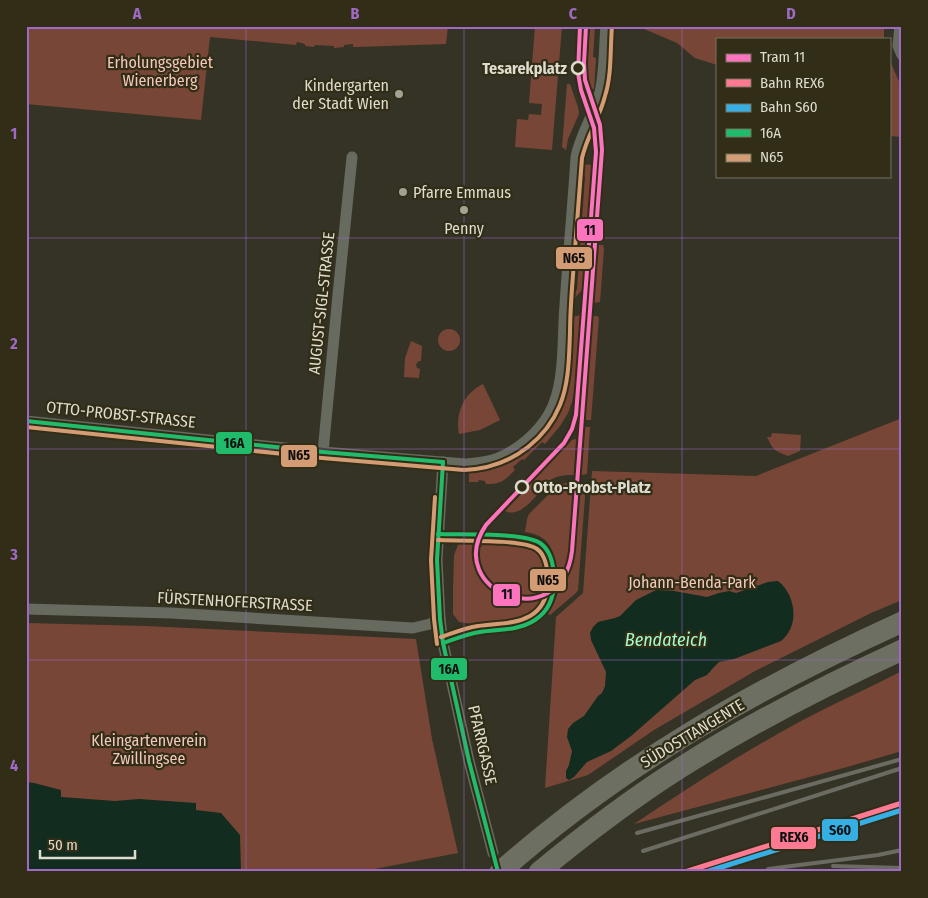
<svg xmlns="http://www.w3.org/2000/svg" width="928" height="898" font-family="'Fira Sans Condensed',sans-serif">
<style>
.green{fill:#784636}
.water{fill:#122c1f}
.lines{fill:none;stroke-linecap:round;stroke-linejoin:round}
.street{stroke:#676a5f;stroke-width:11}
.highway{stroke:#6c6f61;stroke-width:21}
.rail{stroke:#6b6b62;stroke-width:4}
.bus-1-casing{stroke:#312d16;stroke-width:8}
.bus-2-casing{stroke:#312d16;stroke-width:8}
.bus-1{stroke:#20bc6c;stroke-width:4}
.bus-2{stroke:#d39c74;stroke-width:4}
.rail-1-casing{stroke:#312d16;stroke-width:9}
.rail-2-casing{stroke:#312d16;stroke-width:9}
.rail-1{stroke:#fe7a93;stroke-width:5}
.rail-2{stroke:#35afe4;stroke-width:5}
.tram-1-casing{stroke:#312d16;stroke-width:8}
.tram-1{stroke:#fc73be;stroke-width:4}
.grid{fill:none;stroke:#9e6ac4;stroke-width:1;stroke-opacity:0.55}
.stop-dot{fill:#312d16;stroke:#dedcce;stroke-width:2.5}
.poi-dot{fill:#a3a193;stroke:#312d16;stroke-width:2}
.labels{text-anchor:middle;stroke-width:4.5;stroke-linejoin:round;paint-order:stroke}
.park-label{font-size:16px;fill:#f5c8bb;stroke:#312d16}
.stop-label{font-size:16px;font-weight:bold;fill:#dedcce;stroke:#312d16;text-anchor:end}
.poi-label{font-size:16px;fill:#dedcce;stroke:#312d16;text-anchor:end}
.street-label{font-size:16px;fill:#dedcce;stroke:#312d16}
.water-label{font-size:18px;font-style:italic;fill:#a0fccc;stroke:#312d16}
.line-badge{stroke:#312d16;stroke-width:2}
.pale-badge-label{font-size:14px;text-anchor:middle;font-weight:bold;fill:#111}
.neatline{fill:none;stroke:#9e6ac4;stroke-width:2}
.grid-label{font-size:16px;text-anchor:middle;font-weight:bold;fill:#9e6ac4}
</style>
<rect width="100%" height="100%" fill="#353326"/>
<g class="green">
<polygon points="26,26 448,26 446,44 356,47 353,47 353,44 344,45 344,47 334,48 334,46 315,45 314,47 305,46 305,44 297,42 296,45 210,37 201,120 26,104"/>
<polygon points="535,26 562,26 552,150 515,147 517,119 528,120 529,114 541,115 542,104 529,103"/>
<polygon points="590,26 595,26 593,57 596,58 594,89 591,89 587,70"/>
<polygon points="637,26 884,26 884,39 717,39 717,65 695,58 677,43"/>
<polygon points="889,59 902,88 902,137 889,136"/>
<polygon points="567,84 570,84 578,107 579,114 568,139 566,150 562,147"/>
<polygon points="582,164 592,165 582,290 574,299 573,292 577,290 585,176 583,176 581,173"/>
<polygon points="598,245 603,245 604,249 600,302 594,303"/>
<path d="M581,315L575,386L572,402L568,413L560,426L545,444L542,442L524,460L522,459L513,467L515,470C504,481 501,484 486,484L485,481L479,480L478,482H469V471C483,469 498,467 510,460C537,446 559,419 565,389C566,381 566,373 567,366L571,363L574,325L571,324L570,322L572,317Z"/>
<polygon points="593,316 597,316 599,318 591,420 585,420"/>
<circle cx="449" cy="340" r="11"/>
<polygon points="411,341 422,346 421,361 419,361 416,364 417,368 420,369 419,378 404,377 405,358"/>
<path d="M483,384L500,420L480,430L459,434C455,413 464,393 483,384Z"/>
<polygon points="902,418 902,600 871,613 755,671 654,730 588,775 545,788 556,617 583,593 592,471 756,476"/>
<polygon points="585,427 590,427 587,474 581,475"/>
<path d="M772,433L801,435L800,451L788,456C775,451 773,450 767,437H771Z"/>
<path d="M576,439L574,475C567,475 558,475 551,480C539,489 523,520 505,511L572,440Z"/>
<path d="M574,482L572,507H571L572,508C570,530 573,562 557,578C556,555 552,535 525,532L527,519L529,514L556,487L561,484Z"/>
<path d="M581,483H586L578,590L576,593L550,615L548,614C553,607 555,599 559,591C564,582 570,574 573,565Z"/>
<path d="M473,539C473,544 471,550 472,555C474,581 496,602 521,603C531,603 540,600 548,597C545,603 542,609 537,613C533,617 528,618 523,620C501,628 482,625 459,622L453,614V590L454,555L460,540Z"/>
<path d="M481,540C505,542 542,539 549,568C551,575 550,582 550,588L544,591V590H542V592C529,596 517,597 504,591L503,589L502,590C488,580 477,566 480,547H482L481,545H480Z"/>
<polygon points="26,623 146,626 416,639 432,739 458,853 369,870 343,872 26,872"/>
<path d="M902,671V751L847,767L634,824C689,787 745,751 803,720C835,703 869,688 902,671Z"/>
</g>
<g class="water">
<path d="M778,581C796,595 800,626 781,641L734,659L719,662L714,667L707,675L695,680L631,736L611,751L587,762L574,777L569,780L566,778V771L569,765L572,751L567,737L568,729L573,723L584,716L598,696L602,693L605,686L606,672L591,640L590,633L593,627L598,622L615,618L620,616L636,600L656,590L674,591L707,597L719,593L729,591L736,593L768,582Z"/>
<polygon points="26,782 34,783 61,790 61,797 115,801 139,799 196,803 196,810 221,813 240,835 241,872 26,872"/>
</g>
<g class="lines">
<g class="street">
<polyline points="900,26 898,46 902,55"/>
<path d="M26,421L323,452L465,464C476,463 488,462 498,458C518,450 538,433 549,414C566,385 562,338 565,305C568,256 573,206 576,157C580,136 593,116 599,96C605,77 604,46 606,26"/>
<polyline points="323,452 338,295 352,157"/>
<polyline points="443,462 437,560 440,619 443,643 469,761 493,853"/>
<polyline points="26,609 171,613 413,628 430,624 440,619"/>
</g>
<g class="highway">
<path d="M500,872C620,765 757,688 902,622"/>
<path d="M539,872C584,835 631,799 680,768C751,723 826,685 902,650"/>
</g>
<g class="rail">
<polyline points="637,833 902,759"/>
<polyline points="643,851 902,768"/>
<polyline points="833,866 902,868"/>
<polyline points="768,869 878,855 902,850"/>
</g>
<g class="bus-1-casing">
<g id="bus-1">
<polyline points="26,421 323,452 443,462"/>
<polyline points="443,462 437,560 440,619 443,643 469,761 498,872"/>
<path d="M438,534C460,535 524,532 540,543C552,551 554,568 554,581C554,597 549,611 535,620C518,631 499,629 480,632C467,634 455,639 443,643"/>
</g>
</g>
<g class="bus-2-casing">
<g id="bus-2">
<path d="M26,427L322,458L464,470C489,469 509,462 528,447C542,436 553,422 560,405C569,383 569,357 570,333C570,318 571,303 572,288C575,244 579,201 582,158C587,136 600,117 605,96C612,74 610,50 612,26"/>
<polyline points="435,497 431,560 434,619 437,644"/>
<path d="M438,540C458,541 523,539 537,549C547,556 548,573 548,584C547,598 542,609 530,616C514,625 495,623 478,626C465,628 453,633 441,637"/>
</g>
</g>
<use href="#bus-1" class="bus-1"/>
<use href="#bus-2" class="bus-2"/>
<g class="rail-1-casing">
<polyline id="rail-1" points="685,872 902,803"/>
</g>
<g class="rail-2-casing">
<polyline id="rail-2" points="706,872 902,810"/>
</g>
<use href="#rail-1" class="rail-1"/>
<use href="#rail-2" class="rail-2"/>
<g class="tram-1-casing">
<path id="tram-1" d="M580,26L578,73L581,90L594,128L596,152L576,415L572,429L564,443L486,525C441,591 561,638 572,551L602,150L600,125L585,80L584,63L586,26"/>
</g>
<use href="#tram-1" class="tram-1"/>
</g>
<path class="grid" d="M246,26V872M464,26V872M682,26V872M26,238H902M26,449H902M26,660H902"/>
<g class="stop-dot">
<circle cx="578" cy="68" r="6"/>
<circle cx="522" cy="487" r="6"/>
</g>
<g class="poi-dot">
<circle cx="399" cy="94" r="5"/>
<circle cx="403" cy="192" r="5"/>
<circle cx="464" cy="210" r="5"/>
</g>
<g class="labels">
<g class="park-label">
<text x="160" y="68">Erholungsgebiet<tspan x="160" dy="18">Wienerberg</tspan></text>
<text x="692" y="588">Johann-Benda-Park</text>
<text x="149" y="746">Kleingartenverein<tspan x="149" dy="18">Zwillingsee</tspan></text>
</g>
<g class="stop-label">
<text x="567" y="74">Tesarekplatz</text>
<text x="533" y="493" text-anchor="start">Otto-Probst-Platz</text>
</g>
<g class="poi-label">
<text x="389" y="91">Kindergarten<tspan x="389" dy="18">der Stadt Wien</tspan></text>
<text x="413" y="198" text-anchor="start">Pfarre Emmaus</text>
<text x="464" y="234" text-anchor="middle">Penny</text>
</g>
<g class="street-label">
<text transform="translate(321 303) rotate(-84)" y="6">AUGUST-SIGL-STRASSE</text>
<text transform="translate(121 414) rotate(6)" y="6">OTTO-PROBST-STRASSE</text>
<text transform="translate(235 601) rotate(3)" y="6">FÜRSTENHOFERSTRASSE</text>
<text transform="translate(692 733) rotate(-31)" y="6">SÜDOSTTANGENTE</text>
<text transform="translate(483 745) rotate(77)" y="6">PFARRGASSE</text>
</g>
<g class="water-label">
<text x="666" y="646">Bendateich</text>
</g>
</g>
<g class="line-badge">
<rect x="576" y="218" width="28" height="24" rx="5" fill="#fc73be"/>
<rect x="555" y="246" width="38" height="24" rx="5" fill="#d39c74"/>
<rect x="215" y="431" width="38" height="24" rx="5" fill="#20bc6c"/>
<rect x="280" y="444" width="38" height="24" rx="5" fill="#d39c74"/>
<rect x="529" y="568" width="38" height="24" rx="5" fill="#d39c74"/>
<rect x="492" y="583" width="29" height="24" rx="5" fill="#fc73be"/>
<rect x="430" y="657" width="38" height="24" rx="5" fill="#20bc6c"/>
<rect x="821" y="818" width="38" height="24" rx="5" fill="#35afe4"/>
<rect x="770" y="826" width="47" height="24" rx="5" fill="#fe7a93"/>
</g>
<g class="pale-badge-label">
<text x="590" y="235">11</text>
<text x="574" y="263">N65</text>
<text x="234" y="448">16A</text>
<text x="299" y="460">N65</text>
<text x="548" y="585">N65</text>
<text x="507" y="599">11</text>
<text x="449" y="674">16A</text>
<text x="840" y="835">S60</text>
<text x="794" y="842">REX6</text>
</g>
<rect width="928" height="898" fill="none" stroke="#312d16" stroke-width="55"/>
<rect x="716" y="38" width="175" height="140" fill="#312d16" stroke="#767360"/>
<rect x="726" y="54" width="25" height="8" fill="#fc73be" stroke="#767360"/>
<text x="760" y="62" font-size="15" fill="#dedcce">Tram 11</text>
<rect x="726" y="79" width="25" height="8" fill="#fe7a93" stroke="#767360"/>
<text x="760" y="88" font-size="15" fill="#dedcce">Bahn REX6</text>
<rect x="726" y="104" width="25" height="8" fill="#35afe4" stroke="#767360"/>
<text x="760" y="112" font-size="15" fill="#dedcce">Bahn S60</text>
<rect x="726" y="129" width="25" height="8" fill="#20bc6c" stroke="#767360"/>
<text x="760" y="138" font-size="15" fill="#dedcce">16A</text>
<rect x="726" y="154" width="25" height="8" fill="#d39c74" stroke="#767360"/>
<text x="760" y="162" font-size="15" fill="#dedcce">N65</text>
<path d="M40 850v8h95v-8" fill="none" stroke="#dedcce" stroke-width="2.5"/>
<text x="48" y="850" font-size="15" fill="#dedcce" stroke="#312d16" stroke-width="4" paint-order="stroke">50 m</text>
<rect x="28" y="28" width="872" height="842" class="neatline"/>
<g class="grid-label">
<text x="137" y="19">A</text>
<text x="355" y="19">B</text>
<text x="573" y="19">C</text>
<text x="791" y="19">D</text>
<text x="14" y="139">1</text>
<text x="14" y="349">2</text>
<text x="14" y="560">3</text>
<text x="14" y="771">4</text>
</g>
</svg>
